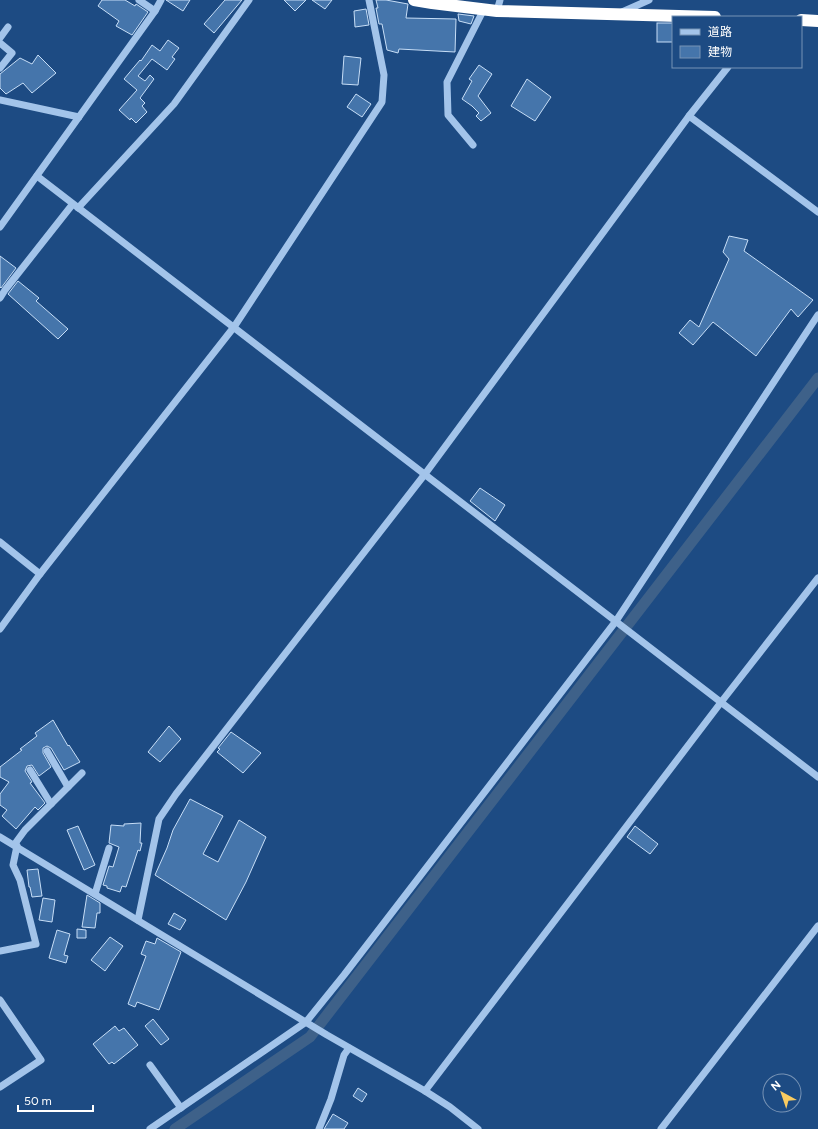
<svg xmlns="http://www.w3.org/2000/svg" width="818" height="1129" font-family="Figtree,'Noto Sans JP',sans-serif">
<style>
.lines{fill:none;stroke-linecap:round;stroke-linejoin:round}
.canal{stroke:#3e6189;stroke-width:11}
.building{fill:#4575ab;stroke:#c7def7}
.minor{stroke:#a3c4ea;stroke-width:7}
.highway{stroke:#fff;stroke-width:12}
</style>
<rect width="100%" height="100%" fill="#1d4b83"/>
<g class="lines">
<polyline class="canal" points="175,1129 310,1037 818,378"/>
</g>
<g class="building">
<polygon points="102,0 125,0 135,6 136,4 148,12 132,35 116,26 119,21 98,6"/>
<polygon points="166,0 190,0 183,11"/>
<polygon points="225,0 242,0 214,33 204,24"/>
<polygon points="284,0 306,0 295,11"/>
<polygon points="312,0 332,0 325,9"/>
<polygon points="376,0 386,0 408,4 406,18 456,19 455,52 399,49 398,53 387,50 382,24 379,24 376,8 378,8"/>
<polygon points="366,9 369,25 355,27 354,11"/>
<polygon points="458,14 474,16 471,24 459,21"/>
<rect x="657" y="23" width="16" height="19"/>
<polygon points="168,40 179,48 172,57 175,59 167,70 152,59 138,76 145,81 150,75 154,79 140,98 145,103 142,106 147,112 136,123 131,118 130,120 119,110 137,90 124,79 140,60 141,61 152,45 160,51"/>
<polygon points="38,55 56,73 32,93 23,83 6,94 0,88 0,74 20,58 32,64"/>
<polygon points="344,56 361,58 358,85 342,84"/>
<polygon points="479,65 492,74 478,96 491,113 481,121 476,116 479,113 472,106 462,99 472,81 469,79"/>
<polygon points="527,79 551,97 535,121 511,106"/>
<polygon points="356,94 371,104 362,117 347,107"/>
<polygon points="729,236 748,240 744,251 813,300 798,317 791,309 756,356 713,322 693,345 679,333 690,320 699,327 729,259 723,252"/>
<polygon points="0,256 16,268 1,288 0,287"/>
<polygon points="18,281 39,298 36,301 68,329 58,339 8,294"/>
<polygon points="480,488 505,505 495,521 470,501"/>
<polygon points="53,720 68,746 69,745 80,762 64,770 51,748 47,746 43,748 43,753 51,767 39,776 32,765 27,766 25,771 32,782 30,783 45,803 38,810 35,807 16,829 2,816 7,810 0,805 0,794 9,782 0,777 0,767 22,750 20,749 37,736 35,733"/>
<polygon points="169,726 181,739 160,762 148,752"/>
<polygon points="231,732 261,753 243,773 217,752 220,749 218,748"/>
<polygon points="190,799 223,816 203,854 218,862 239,820 266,837 246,882 226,920 155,875 167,848 173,830"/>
<polygon points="141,823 140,843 142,843 140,851 138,850 126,887 122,886 120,892 107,888 107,886 103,885 109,866 113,867 119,847 109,843 111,825 124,826 124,824"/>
<polygon points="78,826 95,865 84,870 67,830"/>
<polygon points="635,826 658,844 650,854 627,837"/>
<polygon points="38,869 42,896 32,897 30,887 29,887 27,870"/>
<polygon points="87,895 100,903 100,913 97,913 95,928 82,927"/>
<polygon points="43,898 55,900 52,922 39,920"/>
<polygon points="174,913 186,920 180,930 168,924"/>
<polygon points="77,929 86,930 86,938 77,938"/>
<polygon points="57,930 70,934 64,955 68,956 66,963 49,958"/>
<polygon points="110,937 123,946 105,971 91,960"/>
<polygon points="157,938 181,952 159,1010 137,1002 135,1007 128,1004 146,956 141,954 146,941 155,944"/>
<polygon points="153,1019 169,1039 161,1045 145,1026"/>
<polygon points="115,1026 119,1031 124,1028 138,1045 114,1064 112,1062 109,1064 93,1044"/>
<polygon points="358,1088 367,1094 362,1102 353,1096"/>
<polygon points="333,1114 348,1123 344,1129 324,1129"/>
</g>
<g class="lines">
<g class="minor">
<polyline points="139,0 155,11"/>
<polyline points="497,11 500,0"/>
<polyline points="622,12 649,0"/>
<polyline points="0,38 8,27"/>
<polyline points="0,43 12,53 0,68"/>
<polyline points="0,100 79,117"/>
<polyline points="689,116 818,212"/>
<polyline points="473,145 448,115 447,82 484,9"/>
<polyline points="37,176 818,777"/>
<polyline points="78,208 174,104 249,0"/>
<polyline points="0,227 155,11 161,0"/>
<polyline points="0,298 5,290 72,205"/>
<polyline points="0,542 40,574"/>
<polyline points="0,629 40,574 234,327 382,102 384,75 369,0"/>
<polyline points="47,751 68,787"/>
<polyline points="30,770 51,804"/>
<polyline points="0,837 327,1035 425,1091 450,1107 478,1129"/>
<polyline points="14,845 25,830 82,773"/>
<polyline points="95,894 109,848"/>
<polyline points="138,920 159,819 176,794 425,474 689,116 728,67"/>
<polyline points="0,951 36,944 20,880 13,865 17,846"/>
<polyline points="0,1000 41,1060 0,1087"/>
<polyline points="150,1065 181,1108"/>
<polyline points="425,1091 722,701 818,578"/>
<polyline points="150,1129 306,1022 344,975 616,621 818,315"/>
<polyline points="319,1129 331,1099 344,1055 349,1048"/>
<polyline points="661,1129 818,926"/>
</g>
<g class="highway">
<polyline points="414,0 432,3 497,11 715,17"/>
<polyline points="801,20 818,21"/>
</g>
</g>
<rect x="672" y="16" width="130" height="52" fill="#1d4b83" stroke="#7793b5"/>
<rect x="680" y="29" width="20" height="6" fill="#a3c4ea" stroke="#7793b5"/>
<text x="708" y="36" font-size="12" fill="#ffffff">道路</text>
<rect x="680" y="46" width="20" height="12" fill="#4575ab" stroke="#7793b5"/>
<text x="708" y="56" font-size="12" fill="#ffffff">建物</text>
<g transform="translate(782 1093) rotate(320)"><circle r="19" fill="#1d4b83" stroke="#7793b5"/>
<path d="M0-3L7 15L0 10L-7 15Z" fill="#f9cb61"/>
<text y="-6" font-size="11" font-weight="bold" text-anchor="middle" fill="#ffffff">N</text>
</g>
<path d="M18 1105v6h75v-6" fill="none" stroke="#ffffff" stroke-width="2"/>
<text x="24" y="1105" font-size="12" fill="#ffffff" stroke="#1d4b83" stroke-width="3" paint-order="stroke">50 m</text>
</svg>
